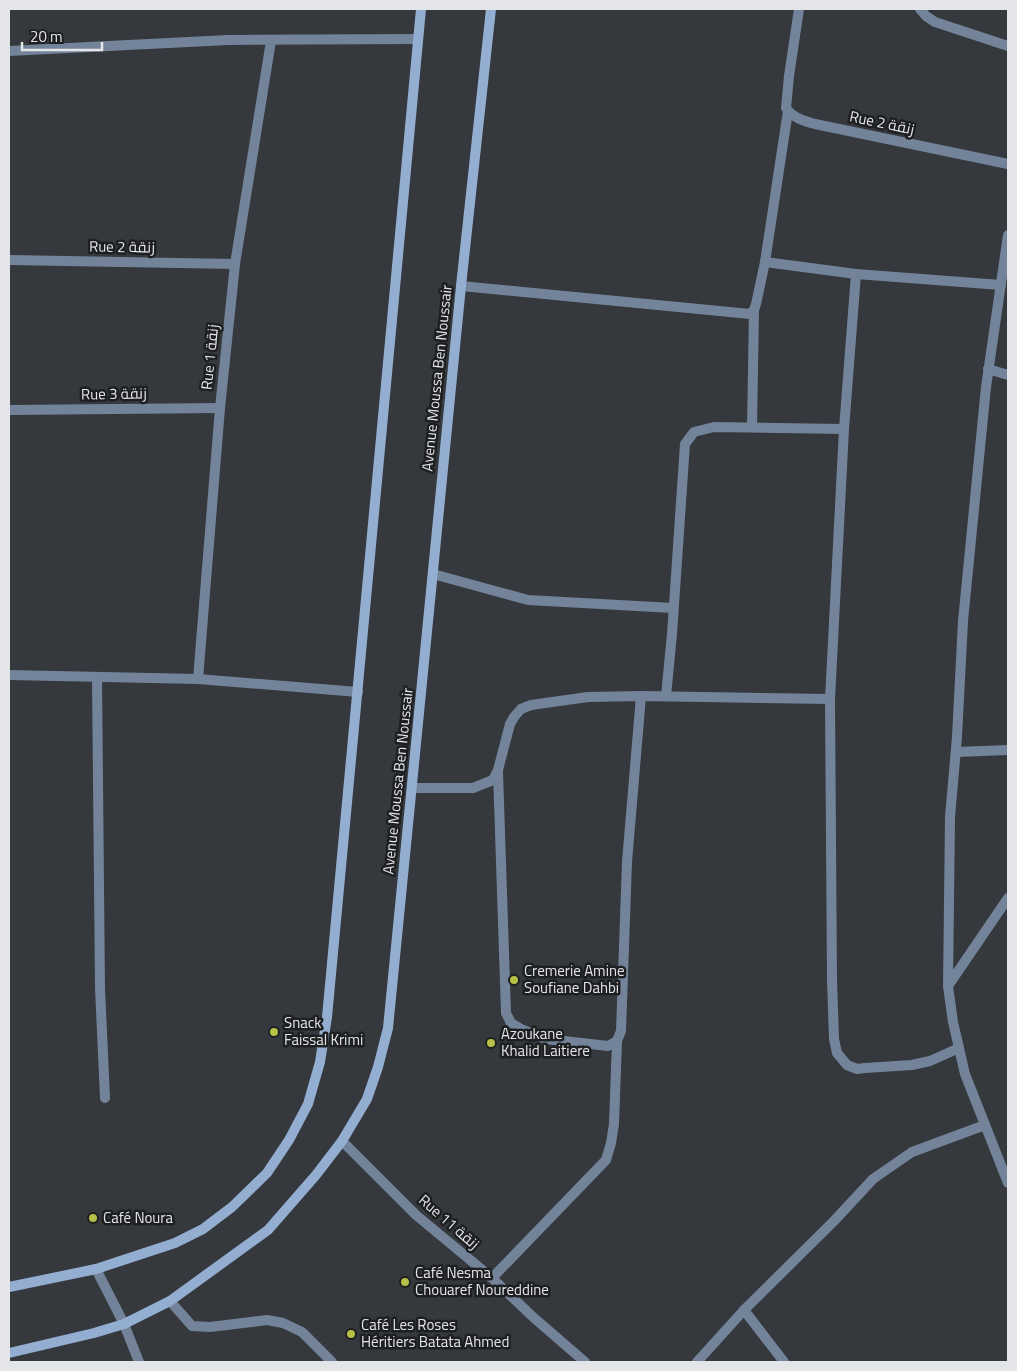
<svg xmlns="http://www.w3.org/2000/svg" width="1017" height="1371" font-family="'Titillium Web',Cairo,sans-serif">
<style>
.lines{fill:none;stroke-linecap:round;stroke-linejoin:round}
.street{stroke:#73849a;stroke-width:10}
.secondary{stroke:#94aed2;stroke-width:10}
.poi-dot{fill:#b8c147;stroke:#1e1f21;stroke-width:2}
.labels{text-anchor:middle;stroke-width:5;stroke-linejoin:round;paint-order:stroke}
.street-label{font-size:15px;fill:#e3e5e8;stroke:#1e1f21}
.poi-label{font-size:15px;fill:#e3e5e8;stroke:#1e1f21;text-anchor:start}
</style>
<rect width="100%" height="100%" fill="#35383c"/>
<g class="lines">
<g class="street">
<path d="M799,9L789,76L786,108C793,118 804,121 815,124L1008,164"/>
<polyline points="920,9 926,16 935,22 1008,46"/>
<polyline points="9,51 228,40 418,39"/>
<polyline points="1008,235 986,387 963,621 957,737 950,817 948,986 953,1022 965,1074 1008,1183"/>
<polyline points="9,260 235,264"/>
<polyline points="765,262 856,274 1001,285"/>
<polyline points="461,286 750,314 754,310 756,304 765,262 788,111"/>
<polyline points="988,369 1008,375"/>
<polyline points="9,410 220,408"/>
<polyline points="752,427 754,310"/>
<polyline points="433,574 528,600 673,608"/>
<polyline points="9,675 198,679 358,692"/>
<polyline points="97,677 100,988 105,1098"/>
<polyline points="198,679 220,408 235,264 271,41"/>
<polyline points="666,696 672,634 685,444 694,432 714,427 844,429"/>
<polyline points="830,699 844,429 856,274"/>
<polyline points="956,752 1008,750"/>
<polyline points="498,772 506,1013 511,1023 523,1030 546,1039 608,1046 617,1041"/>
<polyline points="412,788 473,788 493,780 498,770 510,724 514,717 521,709 531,705 588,697 641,696 830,699 832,980 834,1039 837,1053 847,1065 857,1069 865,1068 912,1065 930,1061 959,1048"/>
<polyline points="948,986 1008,898"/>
<polyline points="342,1141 416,1215 492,1278 533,1317 585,1362"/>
<polyline points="96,1269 124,1324 139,1362"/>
<polyline points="492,1278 606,1160 611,1143 614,1124 617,1041 621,1031 627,862 641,696"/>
<polyline points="170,1301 192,1326 210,1327 267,1320 283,1323 302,1332 332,1362"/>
<polyline points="744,1310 784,1362"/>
<polyline points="697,1362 744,1310 834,1221 873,1179 912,1152 985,1125"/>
</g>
<g class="secondary">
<polyline points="9,1287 96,1269 175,1243 203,1229 232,1207 267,1173 289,1140 308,1104 320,1062 327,1017 421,9"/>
<polyline points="9,1353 94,1333 124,1324 170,1301 268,1230 316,1175 342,1141 367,1099 378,1067 388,1028 461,286 491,9"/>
</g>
</g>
<g class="poi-dot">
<circle cx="514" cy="980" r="5"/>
<circle cx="274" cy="1032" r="5"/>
<circle cx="491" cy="1043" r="5"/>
<circle cx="93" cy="1218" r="5"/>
<circle cx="405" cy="1282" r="5"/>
<circle cx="351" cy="1334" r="5"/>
</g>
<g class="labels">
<g class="street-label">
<text transform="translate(882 123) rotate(12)" y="5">Rue 2 زنقة</text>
<text transform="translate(122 247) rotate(1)" y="5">Rue 2 زنقة</text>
<text transform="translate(210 357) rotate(-84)" y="5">Rue 1 زنقة</text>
<text transform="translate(437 378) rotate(-84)" y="5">Avenue Moussa Ben Noussair</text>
<text transform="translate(114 394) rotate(-1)" y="5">Rue 3 زنقة</text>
<text transform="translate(398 781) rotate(-84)" y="5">Avenue Moussa Ben Noussair</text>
<text transform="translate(449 1222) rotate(41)" y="5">Rue 11 زنقة</text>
</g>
<g class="poi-label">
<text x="524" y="976">Cremerie Amine<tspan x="524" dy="17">Soufiane Dahbi</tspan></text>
<text x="284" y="1028">Snack<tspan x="284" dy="17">Faissal Krimi</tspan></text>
<text x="501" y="1039">Azoukane<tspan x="501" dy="17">Khalid Laitiere</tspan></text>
<text x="103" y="1223">Café Noura</text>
<text x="415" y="1278">Café Nesma<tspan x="415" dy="17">Chouaref Noureddine</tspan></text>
<text x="361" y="1330">Café Les Roses<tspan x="361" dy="17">Héritiers Batata Ahmed</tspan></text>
</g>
</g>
<rect width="1017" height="1371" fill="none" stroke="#e3e5e8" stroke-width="20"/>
<path d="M22 42v8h80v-8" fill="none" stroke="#e3e5e8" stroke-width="2.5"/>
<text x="30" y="42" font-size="15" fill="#e3e5e8" stroke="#1e1f21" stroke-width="4" paint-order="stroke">20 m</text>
</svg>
